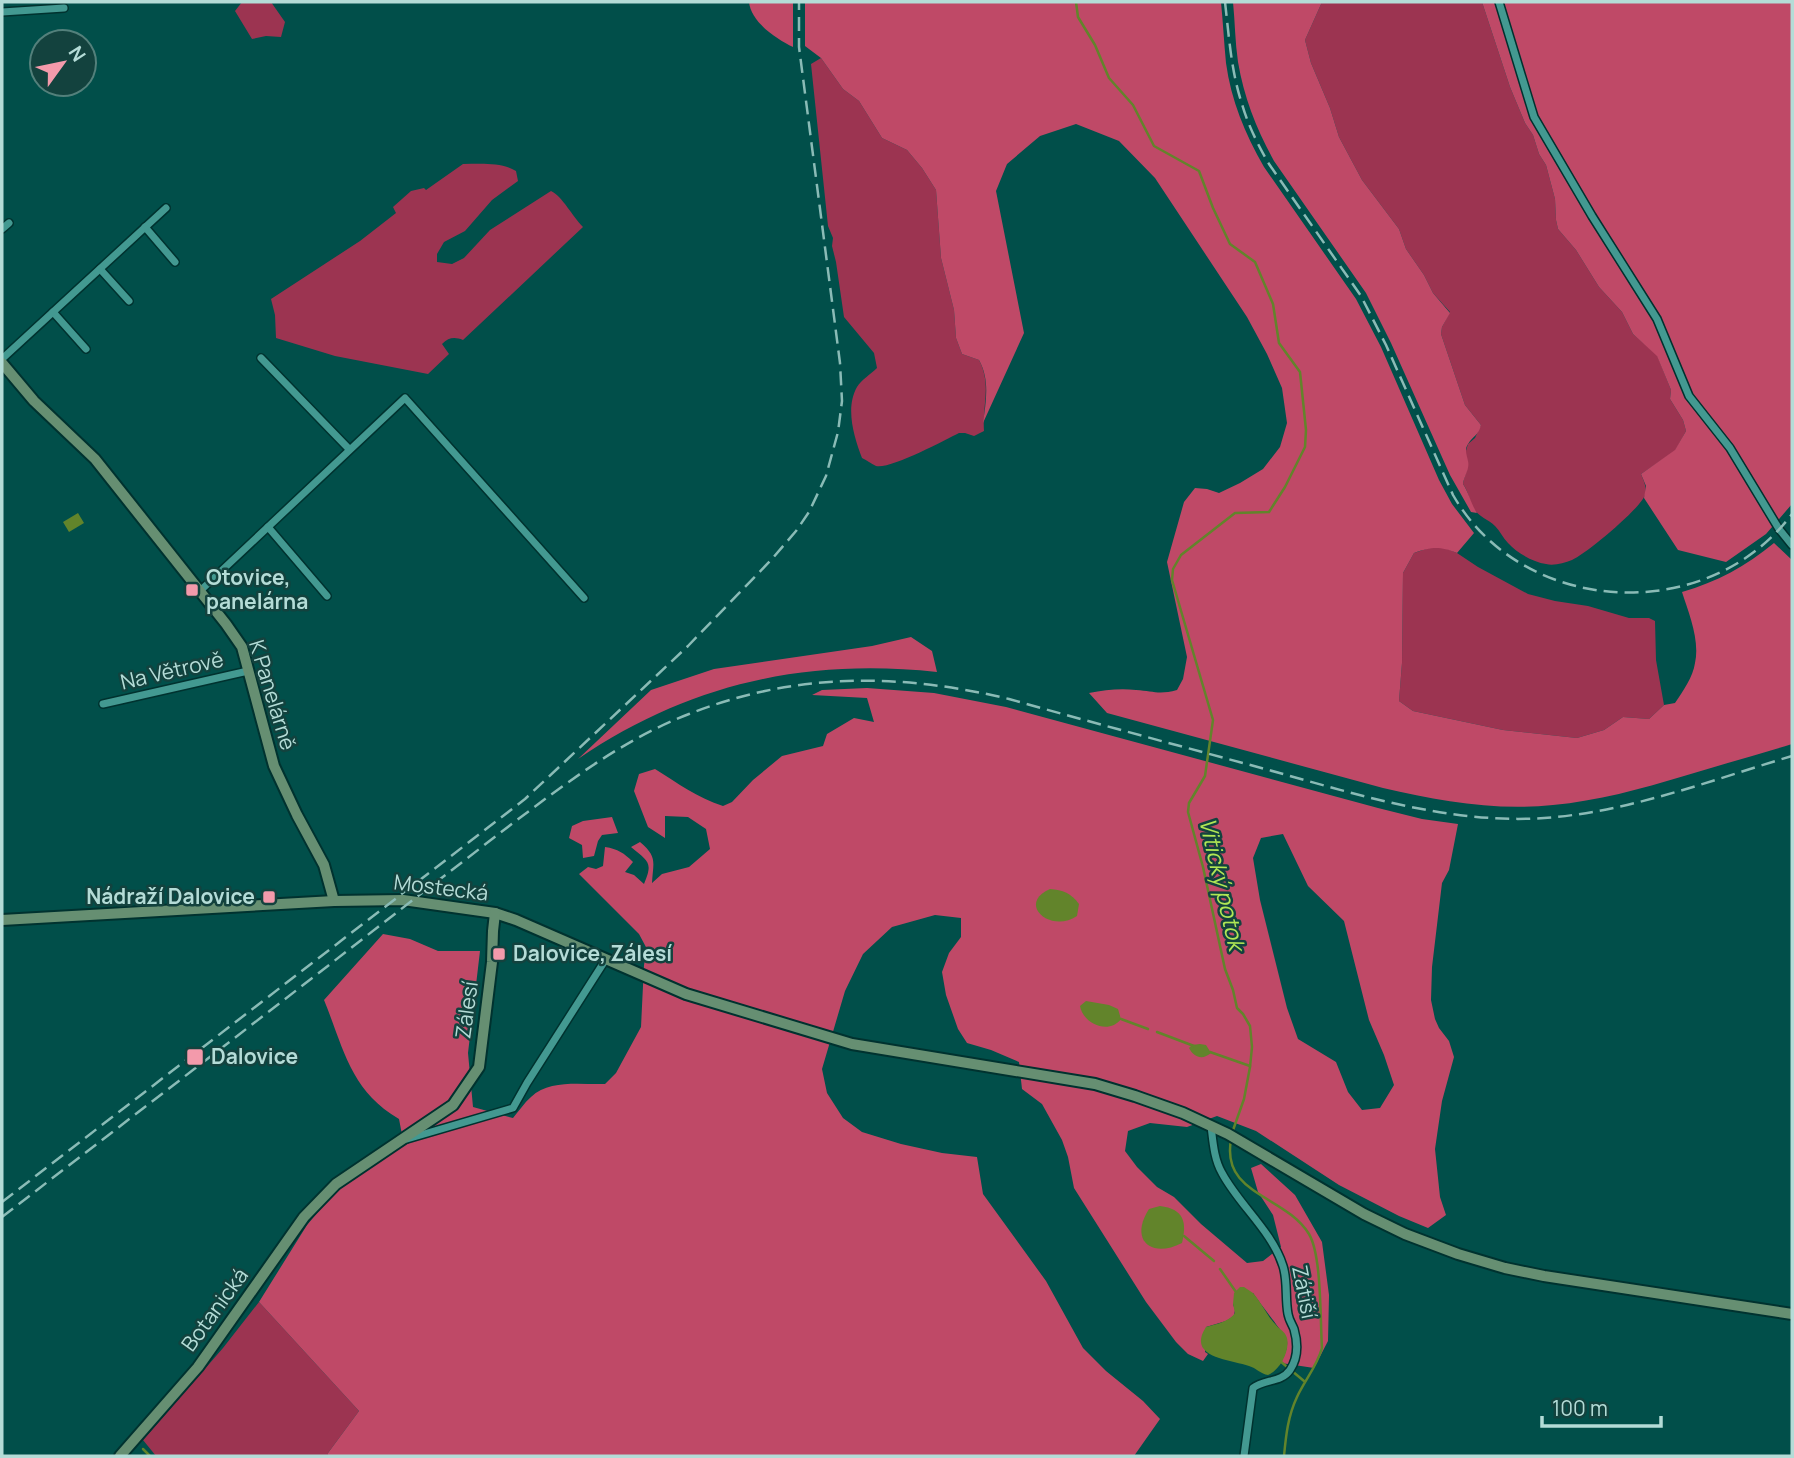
<svg xmlns="http://www.w3.org/2000/svg" width="1794" height="1458" font-family="Manrope,sans-serif">
<style>
.green{fill:#9c3451}
.forest{fill:#bf4967;fill-rule:evenodd}
.water{fill:#62842b}
.lines{fill:none;stroke-linecap:round;stroke-linejoin:round}
.stream{stroke:#62842b;stroke-width:2.5}
.street-casing{stroke:#00322f;stroke-width:10}
.secondary-casing{stroke:#00322f;stroke-width:14}
.street{stroke:#439991;stroke-width:7}
.secondary{stroke:#668f72;stroke-width:10}
.rail{stroke:#8abbb6;stroke-width:2.5;stroke-dasharray:14 7;stroke-linecap:butt}
.poi-dot{fill:#f39aab;stroke:#13423e;stroke-width:2.5}
.labels{text-anchor:middle;stroke-width:5;stroke-linejoin:round;paint-order:stroke}
.poi-label{font-size:21px;font-weight:bold;fill:#b4dcd7;stroke:#13423e;text-anchor:start}
.street-label{font-size:21px;fill:#b4dcd7;stroke:#13423e}
.water-label{font-size:23px;font-style:italic;fill:#b0e755;stroke:#13423e}
</style>
<rect width="100%" height="100%" fill="#014f4a"/>
<g class="green">
<polygon points="242,2 271,2 285,22 281,37 266,36 252,39 235,11"/>
<path d="M1322,2H1482L1510,87L1525,123L1533,135L1539,154L1546,165L1555,199L1556,220L1558,229L1576,250L1599,287L1622,312L1633,334L1657,355L1671,390L1670,399L1683,420L1686,431L1675,451L1641,474C1644,482 1647,487 1645,495C1641,508 1586,554 1572,560C1564,563 1554,566 1546,564C1533,562 1517,553 1508,543C1503,538 1500,531 1495,526C1488,519 1479,517 1474,509C1469,501 1469,492 1463,484C1465,472 1471,466 1465,454L1468,444L1475,438L1481,425L1465,405L1441,334L1442,327L1450,312L1433,293L1424,275L1406,249L1399,229L1362,180L1339,137L1330,108L1311,63L1305,40Z"/>
<path d="M821,58L843,89L859,101L882,138L907,150L922,168L936,190L941,258L954,310L956,338L962,354L979,360C992,385 982,405 984,431L974,436L965,433H959C945,440 889,470 876,466C872,464 866,460 862,458C854,437 845,408 857,387C861,380 871,374 877,368L874,353L844,317L836,262L832,246L833,238L828,226L811,64Z"/>
<path d="M463,164C481,164 501,162 516,171L518,181L492,200L465,231L444,242L437,254V262L452,264L464,258L490,230L551,191C563,197 572,216 583,227L463,340C455,337 449,337 442,344L449,354L428,374L335,356L276,338L275,315L271,299L360,241L396,213L393,207L411,191L424,188L426,190Z"/>
<polygon points="1432,547 1445,548 1457,553 1478,567 1528,594 1555,601 1588,606 1629,618 1649,618 1655,621 1656,660 1664,705 1649,719 1623,717 1604,730 1577,738 1503,730 1413,711 1399,701 1402,663 1403,573 1414,553"/>
<polygon points="259,1302 359,1411 328,1453 328,1456 156,1456 143,1440 223,1348"/>
</g>
<g class="forest">
<path d="M749,2H793V47C776,39 751,22 749,2Z"/>
<path d="M805,2H1221C1223,22 1224,43 1226,63C1231,100 1245,134 1264,167L1356,299L1381,347L1439,480L1452,504L1474,533L1457,553C1439,546 1432,547 1414,553L1403,573L1402,663L1399,701L1413,711L1503,730L1577,738L1604,730L1623,717L1649,719L1664,705L1675,703C1683,691 1693,677 1695,663C1700,640 1689,614 1682,592C1717,582 1746,566 1774,543L1792,560V744C1756,755 1720,765 1684,776C1641,789 1597,801 1553,805C1495,811 1439,801 1383,788L1107,713L1089,693C1105,690 1120,688 1136,690C1153,691 1159,695 1177,690L1183,679L1187,657L1167,562L1184,502L1195,488L1207,489L1219,493L1240,483L1263,469L1280,447L1287,423L1282,388L1267,354L1247,317L1155,178L1119,141L1076,124L1040,136L1007,164L996,191L1024,333L983,423C986,401 990,380 979,360L962,354L956,338L954,310L941,258L936,190L922,168L907,150L882,138L859,101L843,89L821,58L805,46Z"/>
<path d="M1233,2H1322L1305,40L1311,63L1330,108L1339,137L1362,180L1399,229L1406,249L1424,275L1433,293L1450,313L1442,327L1441,334L1465,405L1481,425C1479,435 1473,436 1468,444C1464,450 1467,455 1468,461C1470,469 1464,476 1463,484C1469,493 1471,504 1477,513L1471,512L1450,475L1391,343L1366,293L1274,161C1257,130 1244,98 1238,62C1235,42 1235,22 1233,2Z"/>
<polygon points="1482,2 1792,2 1792,504 1766,534 1726,562 1678,550 1644,498 1646,486 1641,474 1675,450 1686,431 1683,420 1670,399 1671,390 1657,356 1633,334 1622,312 1599,287 1576,250 1558,229 1556,220 1555,199 1546,165 1539,154 1533,135 1525,123 1510,87"/>
<path d="M911,637L932,651L937,672C804,658 689,684 578,759L651,690L714,669L872,646Z"/>
<path d="M867,688L934,693L1006,707L1378,808L1422,819L1458,824L1449,870L1442,883L1432,967L1431,1000L1435,1019L1439,1028L1449,1041L1454,1057L1442,1101L1435,1149L1440,1197L1446,1215L1428,1228L1399,1216L1339,1185L1256,1131L1217,1116L1187,1127L1150,1123L1128,1131L1125,1151L1137,1167L1157,1187L1174,1197L1201,1224L1247,1263L1263,1261L1281,1247L1273,1215L1258,1192L1251,1168L1261,1164L1295,1195L1322,1242L1329,1295L1328,1341L1314,1368L1281,1363C1284,1356 1288,1349 1287,1341C1287,1337 1258,1301 1253,1293L1233,1304L1235,1310L1234,1316L1226,1321L1206,1327L1205,1352L1208,1354L1203,1361L1188,1354L1176,1342L1146,1302L1074,1188L1068,1157L1062,1140L1042,1104L1022,1089L1019,1062L991,1050L967,1043L958,1029L946,995L942,972L949,953L961,937V918L935,915L892,927L863,954L845,991L822,1069L827,1093L843,1118L862,1132L901,1144L942,1153L977,1157L983,1194L1046,1281L1083,1348L1106,1371L1143,1401L1160,1419L1134,1456H328V1453L359,1411L259,1302L307,1225L338,1188L404,1145L399,1119C350,1090 344,1049 324,1000L383,934L410,939L438,951H480L468,1053L473,1107L513,1118C519,1111 524,1103 531,1097C550,1079 581,1085 605,1084L616,1073L641,1027L644,965L647,949L639,934L579,874L588,867L596,869L603,866L605,847C618,849 624,853 633,862L625,872L634,875L644,884C654,861 647,861 631,847L640,842C658,857 653,863 652,883L662,874L689,867L710,849L706,829L688,817L665,816V838L648,827L634,791L639,774L655,769C679,784 696,797 723,806L732,802L753,780L782,756L823,746L827,734L854,718L874,722L867,698L812,695L822,690ZM1283,834L1308,886L1344,921L1369,1020L1384,1055L1394,1085L1380,1108L1362,1110L1348,1092L1336,1062L1298,1039L1287,1008L1260,900L1253,858L1261,838Z"/>
<polygon points="612,817 618,833 602,835 598,841 594,856 583,858 582,845 569,838 572,826 583,821"/>
</g>
<g class="water">
<polygon points="78,513 84,523 69,532 63,522"/>
<path d="M1050,889C1063,890 1071,893 1079,904L1077,916C1051,934 1016,904 1050,889Z"/>
<path d="M1086,1001L1109,1005L1118,1009L1121,1019C1109,1035 1083,1024 1080,1006Z"/>
<path d="M1200,1044L1206,1045L1211,1053C1203,1060 1194,1058 1189,1048L1192,1045Z"/>
<path d="M1160,1206C1184,1209 1187,1222 1182,1243C1151,1259 1129,1240 1149,1209Z"/>
<path d="M1240,1287H1244C1247,1289 1250,1291 1253,1293C1262,1303 1267,1316 1276,1325C1280,1330 1285,1331 1287,1338C1290,1351 1280,1370 1268,1375C1261,1374 1256,1368 1249,1366C1230,1359 1186,1358 1206,1327C1216,1324 1229,1322 1235,1313L1233,1304L1234,1293Z"/>
</g>
<g class="lines">
<g class="stream">
<polyline points="1076,2 1078,17 1095,45 1109,78 1133,105 1154,146 1199,171 1213,208 1230,244 1255,262 1273,304 1279,343 1300,372 1306,430 1305,447 1285,487 1269,512 1235,513 1181,555 1173,569 1172,580 1213,720 1205,776 1189,803 1188,812 1203,867 1225,969 1233,990 1237,1008 1243,1014 1250,1026 1252,1047 1250,1067 1244,1099 1232,1133"/>
<polyline points="1121,1019 1148,1029"/>
<polyline points="1157,1032 1194,1046"/>
<polyline points="1210,1052 1250,1066"/>
<path d="M1231,1140C1221,1195 1285,1195 1309,1234C1322,1256 1320,1320 1322,1348C1317,1366 1305,1380 1297,1397C1288,1416 1286,1435 1284,1456"/>
<polyline points="1184,1236 1214,1261"/>
<polyline points="1220,1269 1236,1292"/>
<polyline points="1280,1361 1304,1381"/>
<polyline points="143,1449 150,1456"/>
</g>
<g class="street-casing">
<g id="street">
<polyline points="1499,2 1534,117 1592,216 1657,319 1689,396 1730,448 1779,529 1792,545"/>
<polyline points="2,12 64,8"/>
<polyline points="145,227 175,262"/>
<polyline points="2,229 9,223"/>
<polyline points="100,269 129,301"/>
<polyline points="53,312 86,349"/>
<polyline points="261,358 349,449"/>
<polyline points="2,359 166,208"/>
<polyline points="268,527 327,596"/>
<polyline points="200,591 405,398 584,598"/>
<polyline points="103,704 248,671"/>
<path d="M1211,1126C1213,1142 1214,1159 1222,1173C1239,1205 1272,1231 1283,1266C1288,1281 1285,1299 1288,1314C1289,1320 1292,1324 1294,1329C1298,1343 1298,1358 1290,1370C1281,1383 1264,1379 1253,1388L1244,1456"/>
<polyline points="407,1139 513,1108 527,1083 606,959"/>
</g>
</g>
<g class="secondary-casing">
<g id="secondary">
<polyline points="2,363 34,401 95,459 226,624 242,647 274,766 297,815 324,865 334,901"/>
<polyline points="2,920 334,901 403,900 495,913 516,920 686,994 852,1044 1095,1084 1135,1096 1183,1113 1228,1134 1364,1214 1405,1234 1458,1254 1505,1268 1544,1276 1792,1314"/>
<polyline points="120,1456 198,1367 304,1217 336,1184 453,1105 479,1067 492,962 493,931 495,913"/>
</g>
</g>
<use href="#street" class="street"/>
<use href="#secondary" class="secondary"/>
<g class="rail">
<path d="M1225,2C1229,36 1231,71 1242,104C1248,125 1258,145 1269,164L1361,296L1386,345L1453,495C1523,617 1708,626 1792,514"/>
<polyline points="2,1202 525,799 688,646 772,559 796,531 809,512 826,476 838,432 842,401 840,363 799,47 799,2"/>
<path d="M2,1217C133,1116 265,1015 396,913C435,883 474,853 513,823C569,781 624,739 689,714C795,672 900,673 1009,699C1094,723 1180,746 1265,769C1360,795 1456,827 1556,817C1637,809 1715,779 1792,756"/>
</g>
</g>
<g class="poi-dot">
<rect x="185" y="583" width="14" height="14" rx="3.5"/>
<rect x="262" y="890" width="14" height="14" rx="3.5"/>
<rect x="492" y="947" width="14" height="14" rx="3.5"/>
<rect x="186" y="1048" width="18" height="18" rx="3.5"/>
</g>
<g class="labels">
<g class="poi-label">
<text x="206" y="585">Otovice,<tspan x="206" dy="24">panelárna</tspan></text>
<text x="255" y="904" text-anchor="end">Nádraží Dalovice</text>
<text x="513" y="961">Dalovice, Zálesí</text>
<text x="211" y="1064">Dalovice</text>
</g>
<g class="street-label">
<text transform="translate(172 671) rotate(-13)" y="7">Na Větrově</text>
<text transform="translate(272 695) rotate(73)" y="7">K Panelárně</text>
<text transform="translate(441 888) rotate(7)" y="7">Mostecká</text>
<text transform="translate(467 1010) rotate(-82)" y="7">Zálesí</text>
<text transform="translate(1304 1292) rotate(79)" y="7">Zátiší</text>
<text transform="translate(215 1310) rotate(-54)" y="7">Botanická</text>
</g>
<g class="water-label">
<text transform="translate(1222 884) rotate(77)" y="8">Vitický potok</text>
</g>
</g>
<rect width="1794" height="1458" fill="none" stroke="#b4dcd7" stroke-width="7"/>
<g transform="translate(63 63) rotate(57)"><circle r="33" fill="#13423e" stroke="#53807b" stroke-width="2"/>
<path d="M0-5L12 26L0 18L-12 26Z" fill="#f39aab"/>
<text y="-10" font-size="19" font-weight="bold" text-anchor="middle" fill="#b4dcd7">N</text>
</g>
<path d="M1542 1416v10h119v-10" fill="none" stroke="#b4dcd7" stroke-width="3.5"/>
<text x="1552" y="1416" font-size="21" fill="#b4dcd7" stroke="#13423e" stroke-width="5" paint-order="stroke">100 m</text>
</svg>
